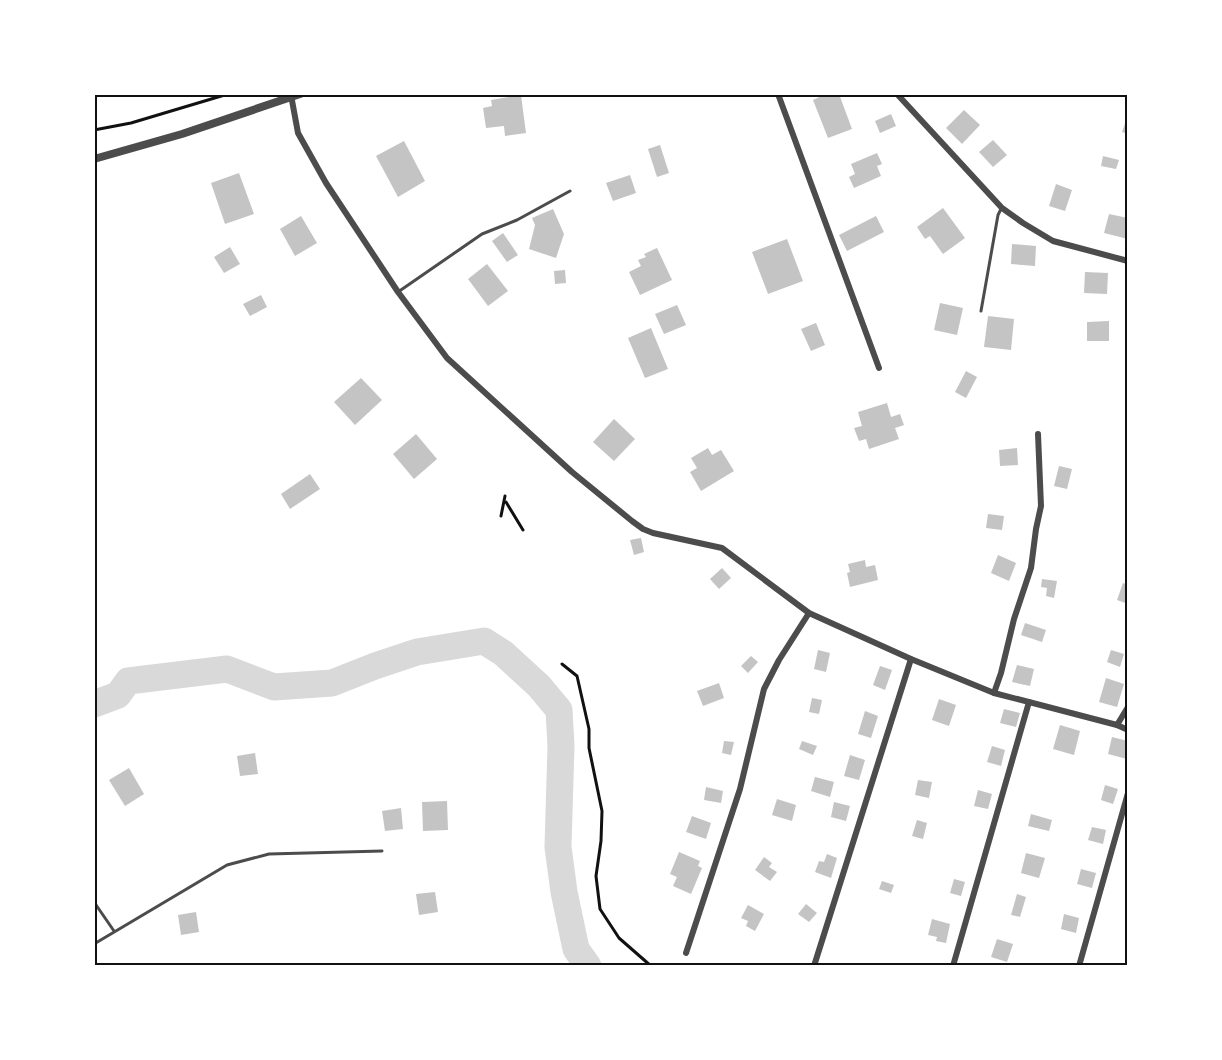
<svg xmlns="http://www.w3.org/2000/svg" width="1222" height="1060" font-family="'Roboto Condensed',sans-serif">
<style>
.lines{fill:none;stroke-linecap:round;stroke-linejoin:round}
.river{stroke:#d9d9d9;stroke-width:27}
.building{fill:#c4c4c4}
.path{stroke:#111;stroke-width:3}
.service{stroke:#4c4c4c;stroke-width:3}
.minor{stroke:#4c4c4c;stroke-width:6}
.tertiary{stroke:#4c4c4c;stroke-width:8}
.neatline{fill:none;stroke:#111;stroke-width:2}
</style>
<rect width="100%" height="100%" fill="#fff"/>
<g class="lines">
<polyline class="river" points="94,704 118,695 128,681 227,669 274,687 332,683 375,666 417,652 484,641 503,653 539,686 559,710 561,746 558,847 564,892 576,949 588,966"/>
</g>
<g class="building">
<polygon points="826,94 839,94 852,129 828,138 813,100"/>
<polygon points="521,95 526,133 505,136 504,126 486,128 483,108 492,106 491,100"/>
<polygon points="964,110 980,125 962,144 946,128"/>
<polygon points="891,114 896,126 880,133 875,121"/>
<polygon points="1128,115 1128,134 1122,132"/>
<polygon points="993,140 1007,155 993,167 979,152"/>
<polygon points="404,141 425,181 398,197 376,156"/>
<polygon points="660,145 669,173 657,177 648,149"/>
<polygon points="877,153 882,164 877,166 881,176 854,188 849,177 855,174 851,164"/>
<polygon points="1103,156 1119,160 1116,169 1101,166"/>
<polygon points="239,173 254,214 225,224 211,183"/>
<polygon points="630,175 636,193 613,201 606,183"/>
<polygon points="1056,184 1072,190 1065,211 1049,206"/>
<polygon points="943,208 965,238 943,254 930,236 925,239 917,227"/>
<polygon points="553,209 564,234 556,258 529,249 535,225 532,218"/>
<polygon points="1109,214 1128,218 1128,239 1104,233"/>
<polygon points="301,216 317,243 295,256 280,229"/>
<polygon points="876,216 884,232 847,251 839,235"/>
<polygon points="503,233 518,255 507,262 492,241"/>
<polygon points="787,239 803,281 768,294 752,252"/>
<polygon points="1012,244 1036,246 1035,266 1011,264"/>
<polygon points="230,247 240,264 224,273 214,257"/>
<polygon points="657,248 672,280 640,295 629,272 641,266 638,260 646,257 644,254"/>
<polygon points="487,264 508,291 488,306 468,279"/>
<polygon points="565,270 566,283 555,284 554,271"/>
<polygon points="1085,272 1108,273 1107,294 1084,293"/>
<polygon points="261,295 267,307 250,316 243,304"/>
<polygon points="940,303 963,308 957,335 934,330"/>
<polygon points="677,305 686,325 664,334 655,314"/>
<polygon points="988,316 1014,319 1011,350 984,347"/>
<polygon points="1109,321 1109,341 1087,341 1087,322"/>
<polygon points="816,323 825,345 811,351 801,329"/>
<polygon points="651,328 668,369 645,378 628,338"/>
<polygon points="966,371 977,377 966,398 955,392"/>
<polygon points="361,378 382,400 355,425 334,402"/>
<polygon points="887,403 891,417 900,414 904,425 895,428 899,439 869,449 866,439 859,441 854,428 862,426 858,412"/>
<polygon points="614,419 635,439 614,461 593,442"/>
<polygon points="416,434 437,459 414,479 393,454"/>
<polygon points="708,448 712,455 721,450 734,471 701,491 690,472 697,468 691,458"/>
<polygon points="1017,448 1018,465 1000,466 999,450"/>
<polygon points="1059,466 1072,469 1067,489 1054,486"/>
<polygon points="310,474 320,489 290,509 281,494"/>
<polygon points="988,514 1004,516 1002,530 986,528"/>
<polygon points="641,538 644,552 634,555 630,540"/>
<polygon points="998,555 1016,563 1009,581 991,573"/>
<polygon points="865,560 866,567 875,565 878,580 850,587 847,573 850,572 848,564"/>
<polygon points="722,568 731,578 719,589 710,579"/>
<polygon points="1042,579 1057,581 1054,598 1046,596 1047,588 1041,587"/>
<polygon points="1123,583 1128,585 1128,604 1117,600"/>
<polygon points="1025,623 1046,630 1042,642 1021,635"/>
<polygon points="818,650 830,653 826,672 814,669"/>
<polygon points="1111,650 1124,654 1120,667 1107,662"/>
<polygon points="751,656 758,662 748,673 741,666"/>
<polygon points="1017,665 1034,669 1030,686 1012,682"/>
<polygon points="880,666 892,670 885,690 873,685"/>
<polygon points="1106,678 1124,684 1117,707 1099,702"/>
<polygon points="719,683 724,698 703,706 697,691"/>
<polygon points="812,698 822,700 819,714 809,712"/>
<polygon points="939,699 956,705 949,726 932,720"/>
<polygon points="1004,709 1020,713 1016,727 1000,723"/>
<polygon points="865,711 878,716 871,738 858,734"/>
<polygon points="1060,725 1080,731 1074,755 1053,749"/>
<polygon points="1112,737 1128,741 1127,759 1108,754"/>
<polygon points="724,741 734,742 731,755 722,753"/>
<polygon points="802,741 817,746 813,755 799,749"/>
<polygon points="992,746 1005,750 1001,766 987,762"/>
<polygon points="255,753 258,774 240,776 237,756"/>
<polygon points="850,755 865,760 859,780 844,776"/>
<polygon points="129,768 144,794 125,806 109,780"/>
<polygon points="815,777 834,782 830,797 811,791"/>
<polygon points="918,780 932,782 929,798 915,795"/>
<polygon points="1105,785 1118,789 1113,804 1101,800"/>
<polygon points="706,787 723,791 721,803 704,800"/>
<polygon points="978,790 992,794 988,809 974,806"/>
<polygon points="777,799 796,805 792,821 772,815"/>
<polygon points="447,801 448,830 423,831 422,802"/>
<polygon points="834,802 850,806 846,821 831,817"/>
<polygon points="401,808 403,829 385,831 382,811"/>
<polygon points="1031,814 1052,820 1049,831 1028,826"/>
<polygon points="692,816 711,823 706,839 686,832"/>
<polygon points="917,820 927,823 923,839 912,836"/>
<polygon points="1092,827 1106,830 1103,844 1088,840"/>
<polygon points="679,852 700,861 698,866 702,868 691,894 673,886 677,877 670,874"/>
<polygon points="1026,853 1045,858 1039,878 1021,873"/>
<polygon points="827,854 837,858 831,878 815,872 819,861 824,862"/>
<polygon points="764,857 772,863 769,867 777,872 770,881 755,870"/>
<polygon points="1081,869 1096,873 1092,888 1077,884"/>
<polygon points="954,879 965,882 961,896 950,893"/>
<polygon points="882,881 894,885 891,893 879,889"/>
<polygon points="435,892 438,912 419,915 416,894"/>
<polygon points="1017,894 1026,897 1020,917 1011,915"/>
<polygon points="806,904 817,913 809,922 798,914"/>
<polygon points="748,905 764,914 755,931 746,926 748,921 741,918"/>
<polygon points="196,912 199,932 181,935 178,915"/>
<polygon points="1064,914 1079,918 1076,933 1061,929"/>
<polygon points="932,919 950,924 946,943 936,941 937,937 928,935"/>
<polygon points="997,939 1013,944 1007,962 991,957"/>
</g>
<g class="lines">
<g class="path">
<polyline points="94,130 131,123 228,94"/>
<polyline points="506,502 523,530"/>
<polyline points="501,516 505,496"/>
<polyline points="562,664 577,676 589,729 589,748 602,811 601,841 596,876 600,909 619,938 651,966"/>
</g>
<g class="service">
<polyline points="398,292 482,234 517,220 570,191"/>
<polyline points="981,311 998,215 1001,209"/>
<polyline points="94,902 114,931"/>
<polyline points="94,944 227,865 269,854 382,851"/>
</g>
<g class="minor">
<polyline points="778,94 879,368"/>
<polyline points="897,94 1002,208 1023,223 1053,241 1128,261"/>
<polyline points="291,95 298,133 326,183 398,292 447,358 572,472 632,521 643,529 653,533 722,548 809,613 911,659 994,693 1117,725 1128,730"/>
<polyline points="994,693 1001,673 1014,619 1031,568 1036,529 1041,506 1038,434"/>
<polyline points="1117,725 1128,707"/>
<polyline points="686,953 740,789 764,689 779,660 809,613"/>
<polyline points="814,966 911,659"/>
<polyline points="953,966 1029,702"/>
<polyline points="1079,966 1128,793"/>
</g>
<polyline class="tertiary" points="94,159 182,134 300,94"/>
</g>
<rect width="1222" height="1060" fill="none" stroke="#ffffff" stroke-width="192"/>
<rect x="96" y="96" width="1030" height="868" class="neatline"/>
</svg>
